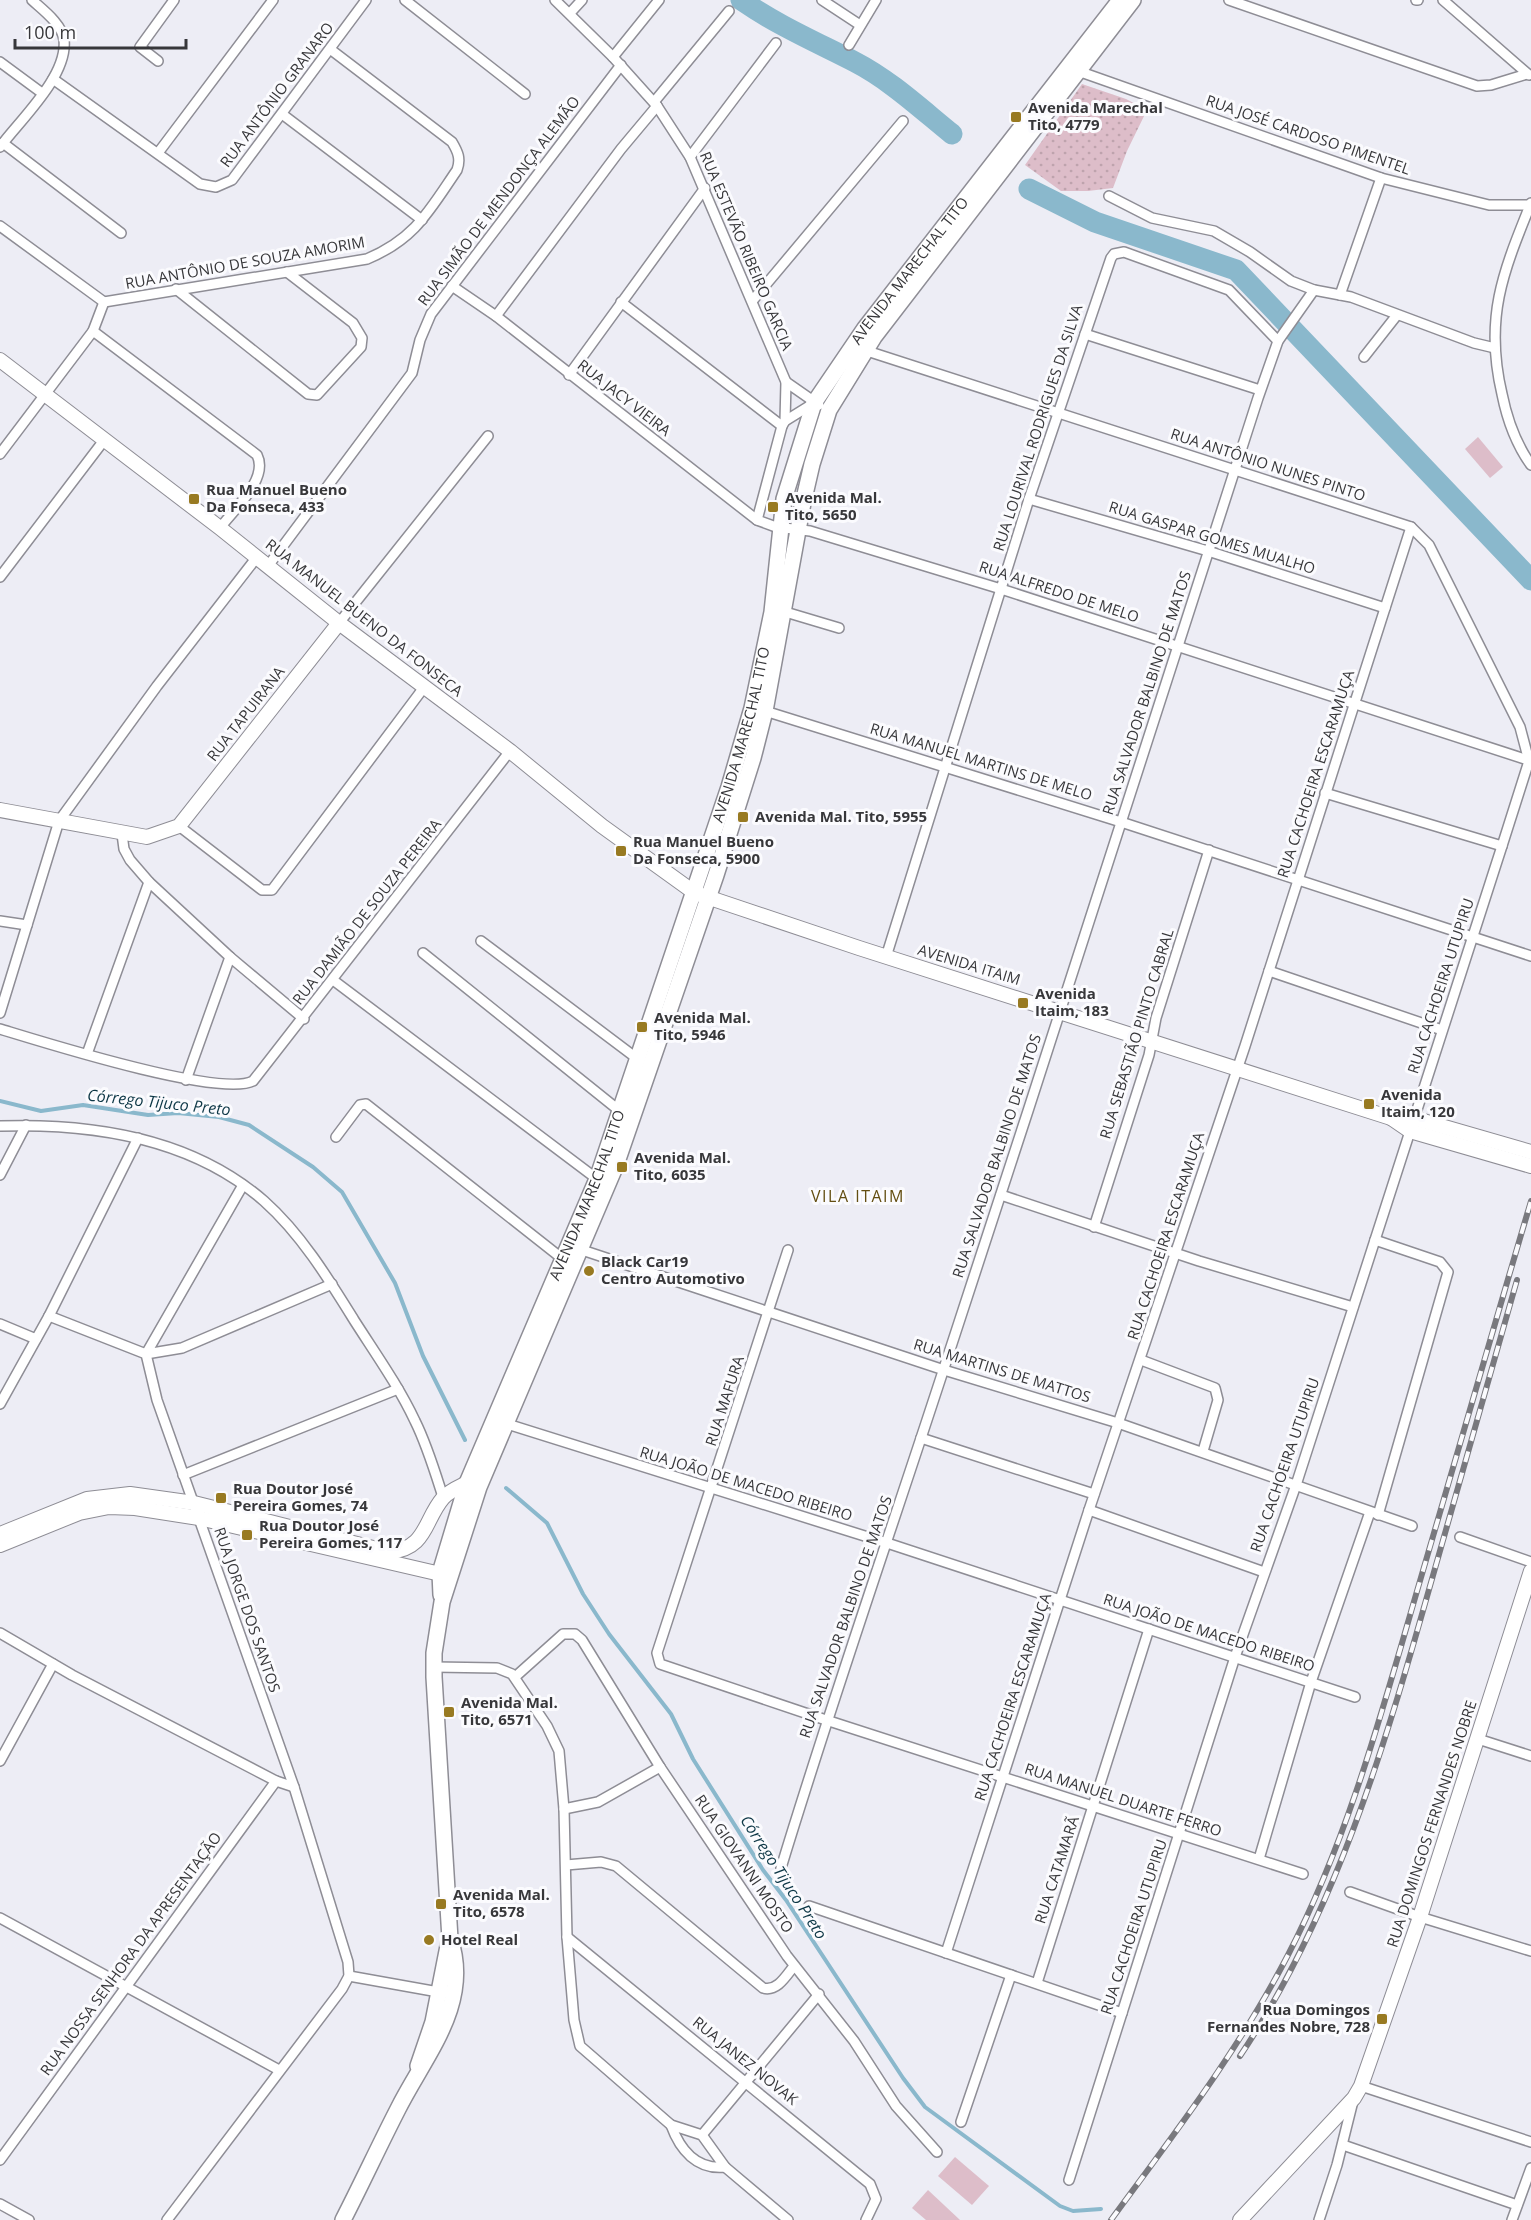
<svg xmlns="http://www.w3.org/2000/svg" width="1531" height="2220" font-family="'Open Sans',sans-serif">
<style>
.park{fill:url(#park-dots)}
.pitch{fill:#ddbdc9}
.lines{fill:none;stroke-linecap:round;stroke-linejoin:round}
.stream{stroke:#8ab8cc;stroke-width:4}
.river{stroke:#8ab8cc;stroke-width:21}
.street-casing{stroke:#8e8d95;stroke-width:12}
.secondary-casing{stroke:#8e8d95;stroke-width:16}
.primary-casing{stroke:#8e8d95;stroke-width:18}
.street{stroke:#fff;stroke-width:9}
.secondary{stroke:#fff;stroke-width:14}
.primary{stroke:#fff;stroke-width:15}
.rail-casing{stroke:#79797e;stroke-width:6}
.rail{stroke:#fbfbfe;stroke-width:4;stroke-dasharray:11;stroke-linecap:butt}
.poi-dot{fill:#987a22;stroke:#fbfbfe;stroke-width:2}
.labels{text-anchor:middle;stroke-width:6;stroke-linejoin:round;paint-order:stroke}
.street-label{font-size:15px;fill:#37373a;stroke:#fbfbfe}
.poi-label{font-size:15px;font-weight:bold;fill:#37373a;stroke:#fbfbfe;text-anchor:start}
.water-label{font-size:16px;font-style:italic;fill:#0d3746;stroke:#fbfbfe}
.neighbourhood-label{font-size:16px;letter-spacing:1.5px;fill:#634e12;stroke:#fbfbfe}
</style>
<defs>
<pattern id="park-dots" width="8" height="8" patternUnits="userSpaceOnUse" patternTransform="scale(1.5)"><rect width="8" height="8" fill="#ddbdc9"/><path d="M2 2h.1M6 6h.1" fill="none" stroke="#bea3ad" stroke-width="1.8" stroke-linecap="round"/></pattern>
</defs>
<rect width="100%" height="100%" fill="#ededf5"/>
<polygon class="park" points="1082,84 1126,99 1147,110 1127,151 1113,188 1088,191 1061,191 1025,165"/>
<g class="pitch">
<polygon points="1478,437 1503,467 1490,478 1465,449"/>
<polygon points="955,2157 989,2186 972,2205 938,2176"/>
<polygon points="928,2190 960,2220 926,2220 912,2208"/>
</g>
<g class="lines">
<g class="stream">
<polyline points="0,1101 41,1111 83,1105 148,1115 178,1113 219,1117 249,1125 313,1167 342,1192 395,1283 423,1356 465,1440"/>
<polyline points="506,1488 547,1523 583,1594 609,1634 671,1714 693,1759 763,1870 786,1900 903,2078 925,2107 1060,2206 1073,2211 1101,2209"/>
</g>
<g class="river">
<path d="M741,0C777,25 816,42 855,62C890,80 921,109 952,134"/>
<polyline points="1029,189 1095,222 1236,270 1531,580"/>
</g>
<g class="street-casing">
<g id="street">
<polyline points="405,0 525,94"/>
<polyline points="555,0 613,57 657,106 690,157 786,382 785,421"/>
<polyline points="822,0 860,25"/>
<polyline points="1229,0 1477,86 1491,85 1527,74"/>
<polyline points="1416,0 1418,0"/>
<polyline points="1443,0 1529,75"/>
<polyline points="570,13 582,0"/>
<polyline points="849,45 876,0"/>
<polyline points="613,57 659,0"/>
<polyline points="158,61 140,47 174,0"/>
<polyline points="0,62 42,93"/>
<polyline points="1078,71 1381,178 1489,205 1530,205"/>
<polyline points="53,79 200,184 216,187 232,180 366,0"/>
<polyline points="654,102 729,11"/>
<polyline points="282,114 422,220"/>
<polyline points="3,143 121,233"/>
<path d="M0,147C20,120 68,76 64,40C62,24 43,10 32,0"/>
<polyline points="158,153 273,0"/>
<polyline points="690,157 776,43"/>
<polyline points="1109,196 1152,218 1214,231 1250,252 1291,281 1314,290 1351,297 1474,343 1495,348"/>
<path d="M1531,203C1503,272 1484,318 1502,394C1507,419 1516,444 1531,465"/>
<polyline points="0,226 104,302"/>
<polyline points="452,286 496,316 757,520 776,527 810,531 1001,589 1531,761"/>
<polyline points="176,289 308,394 317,395 361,347 362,338 353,323 287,272"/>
<polyline points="1340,295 1381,178"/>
<polyline points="753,300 903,121"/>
<path d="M104,302L367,259C415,239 429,211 457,170C461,159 458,152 452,142L330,49"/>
<polyline points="621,302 782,426"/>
<polyline points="496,316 621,149 657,106"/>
<path d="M93,331L257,455C269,479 234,509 220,528"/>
<polyline points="1085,334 1260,390"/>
<polyline points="864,350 1411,527 1429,545 1520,727 1529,761 1502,846 1296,1485 1235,1657 1069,2180"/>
<polyline points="1364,357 1397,315"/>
<polyline points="569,375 705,188"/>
<polyline points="786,382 819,405"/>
<polyline points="0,454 93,331 104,302"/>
<polyline points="1029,499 1208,551 1385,608"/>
<polyline points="757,520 782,426 785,421 814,403"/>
<polyline points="268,566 412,373 420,340 431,314 621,65"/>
<polyline points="0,577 105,439"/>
<polyline points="782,611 839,628"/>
<polyline points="339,623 488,436"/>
<polyline points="765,711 1121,822 1531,956"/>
<polyline points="1325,793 1502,846"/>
<polyline points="179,826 262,890 272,890 425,686"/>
<polyline points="122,834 124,849 130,860 149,882 230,957 304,1019"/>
<polyline points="0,921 27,925"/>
<polyline points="481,941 639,1060"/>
<polyline points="423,953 621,1112"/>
<polyline points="886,957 1029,499 1111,258 1114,254 1124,252 1229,290 1278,341"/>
<polyline points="1269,971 1442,1030"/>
<polyline points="333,980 597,1179"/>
<polyline points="0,1013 59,821 157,686 257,557"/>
<path d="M0,1029C43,1042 220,1098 253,1081L510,751"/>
<polyline points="87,1054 149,882"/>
<polyline points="186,1080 230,957"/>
<path d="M0,1126C93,1123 192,1138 264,1201C301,1234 328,1278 354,1320C375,1353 398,1385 415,1421C427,1445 435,1472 443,1497"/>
<polyline points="336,1137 360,1105 366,1104 564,1260"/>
<polyline points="0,1175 26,1125"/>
<polyline points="1001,1195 1199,1261 1353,1307"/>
<polyline points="1094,1227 1149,1055 1156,1018 1209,850"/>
<polyline points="1375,1240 1440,1262 1448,1272 1378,1515"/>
<polyline points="582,1250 944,1370 1118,1423 1412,1526"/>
<polyline points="788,1250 657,1653 660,1664 826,1720 1303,1874"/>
<polyline points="49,1316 146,1354 157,1400 294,1787 348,1962 349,1976 342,1989 167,2220"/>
<polyline points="0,1324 36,1339"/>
<polyline points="146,1354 182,1348 332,1284"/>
<polyline points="146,1354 243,1185"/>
<polyline points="1141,1360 1215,1388 1218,1400 1203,1451"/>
<polyline points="0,1404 49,1316 138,1138"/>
<polyline points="504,1423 887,1543 1355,1697"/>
<polyline points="921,1438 1094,1494"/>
<polyline points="183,1475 398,1389"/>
<polyline points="1089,1510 1264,1572"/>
<polyline points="1460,1537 1531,1562"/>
<polyline points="0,1633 72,1675 276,1781"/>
<polyline points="434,1667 497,1668 512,1674 547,1726 559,1751 564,1809 567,1937 574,2020 580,2046 671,2125 702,2135 725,2167 788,2220"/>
<polyline points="515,1677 563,1634 575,1634 582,1640 660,1767 787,1956 854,2041 896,2106 937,2152"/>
<polyline points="1478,1739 1531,1756"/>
<polyline points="0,1761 53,1664"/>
<polyline points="564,1809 598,1802 660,1767"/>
<polyline points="1259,1859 1311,1682 1370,1512"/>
<path d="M566,1865L601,1862L616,1866L763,1988C777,1992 786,1976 794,1966"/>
<path d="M781,1868C833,1697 892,1528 947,1359C1052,1039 1155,718 1258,398L1278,341L1314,290"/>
<polyline points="1350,1892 1420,1917 1531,1951"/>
<polyline points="809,1906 1122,2013"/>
<polyline points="0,1918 279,2070"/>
<polyline points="567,1937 870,2184 876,2199 866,2220"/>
<polyline points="946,1953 1089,1510 1245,1046 1411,527"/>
<polyline points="349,1976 444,1993"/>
<polyline points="1037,1983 1149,1629"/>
<polyline points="1361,2086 1531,2142"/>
<polyline points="961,2122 1011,1975"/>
<path d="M671,2125C680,2150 697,2170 725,2167"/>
<polyline points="702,2135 819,1994"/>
<polyline points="1343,2145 1517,2205"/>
<polyline points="0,2160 276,1781 294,1787"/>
<polyline points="0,2204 29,2220"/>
<polyline points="1319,2220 1337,2165 1353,2101"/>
<polyline points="1512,2220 1531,2168"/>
</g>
</g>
<g class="secondary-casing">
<g id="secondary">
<polyline points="0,360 220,528 339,623 510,751 602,826 695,893 859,948 1391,1118 1410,1131 1531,1166"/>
<polyline points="0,810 147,837 179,826 339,623"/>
<polyline points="1391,1118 1413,1118 1531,1152"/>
<path d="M0,1534L87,1499L130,1494L194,1503L389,1552C427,1549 424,1520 443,1498C449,1491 459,1487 467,1483"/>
<polyline points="0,1545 79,1513 109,1507 135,1508 199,1518 449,1576"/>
<polyline points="1240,2220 1354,2098 1361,2086 1420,1917 1531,1571"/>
</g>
</g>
<g class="primary-casing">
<g id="primary">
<path id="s1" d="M441,1595L440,1573L467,1483L597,1179L729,787L752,708L772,612L784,499L814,403L865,328L1120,0"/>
<polyline points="418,2066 433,2022 449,1941"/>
<path d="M343,2220C362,2183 379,2146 398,2109C425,2055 472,2004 450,1939L434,1677V1653L442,1602L479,1487L616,1165L716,875L753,758L765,711L803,503L812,464L829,410L874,337L1133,0"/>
</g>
</g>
<use href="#street" class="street"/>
<use href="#secondary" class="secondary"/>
<use href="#primary" class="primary"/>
<g class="rail-casing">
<g id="rail">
<path d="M1240,2056C1335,1914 1384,1749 1430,1586C1459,1484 1488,1382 1517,1280"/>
<path d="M1111,2220C1174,2134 1239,2050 1288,1955C1346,1843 1380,1719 1415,1598C1454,1465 1492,1333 1531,1201"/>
</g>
</g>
<use href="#rail" class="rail"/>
</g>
<g class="poi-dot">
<rect x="1010" y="111" width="12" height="12" rx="3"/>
<rect x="188" y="493" width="12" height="12" rx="3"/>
<rect x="767" y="501" width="12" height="12" rx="3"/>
<rect x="737" y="811" width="12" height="12" rx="3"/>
<rect x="615" y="845" width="12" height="12" rx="3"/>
<rect x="1017" y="997" width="12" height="12" rx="3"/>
<rect x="636" y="1021" width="12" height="12" rx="3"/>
<rect x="1363" y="1098" width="12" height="12" rx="3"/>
<rect x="616" y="1161" width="12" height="12" rx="3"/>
<circle cx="589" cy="1271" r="6"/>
<rect x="215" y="1492" width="12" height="12" rx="3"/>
<rect x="241" y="1529" width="12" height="12" rx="3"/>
<rect x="443" y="1706" width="12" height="12" rx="3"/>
<rect x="435" y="1898" width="12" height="12" rx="3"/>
<circle cx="429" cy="1940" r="6"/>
<rect x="1376" y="2013" width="12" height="12" rx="3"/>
</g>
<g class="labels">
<g class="street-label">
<text transform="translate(277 95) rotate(-53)" y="5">RUA ANTÔNIO GRANARO</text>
<text transform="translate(1308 135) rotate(19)" y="5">RUA JOSÉ CARDOSO PIMENTEL</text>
<text transform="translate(499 201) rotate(-53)" y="5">RUA SIMÃO DE MENDONÇA ALEMÃO</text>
<text transform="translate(746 251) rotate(67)" y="5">RUA ESTEVÃO RIBEIRO GARCIA</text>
<text transform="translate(245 263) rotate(-10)" y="5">RUA ANTÔNIO DE SOUZA AMORIM</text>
<text dy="5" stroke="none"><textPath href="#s1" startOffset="1418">AVENIDA MARECHAL TITO</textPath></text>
<text transform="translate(624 398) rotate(38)" y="5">RUA JACY VIEIRA</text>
<text transform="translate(1038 428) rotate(-72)" y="5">RUA LOURIVAL RODRIGUES DA SILVA</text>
<text transform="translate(1268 465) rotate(18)" y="5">RUA ANTÔNIO NUNES PINTO</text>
<text transform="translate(1212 538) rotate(17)" y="5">RUA GASPAR GOMES MUALHO</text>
<text transform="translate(1059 592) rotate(18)" y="5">RUA ALFREDO DE MELO</text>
<text transform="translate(364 618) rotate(38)" y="5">RUA MANUEL BUENO DA FONSECA</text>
<text transform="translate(1147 693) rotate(-72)" y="5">RUA SALVADOR BALBINO DE MATOS</text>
<text transform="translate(246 714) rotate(-52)" y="5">RUA TAPUIRANA</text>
<text dy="5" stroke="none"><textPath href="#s1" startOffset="914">AVENIDA MARECHAL TITO</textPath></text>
<text transform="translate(981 762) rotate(17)" y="5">RUA MANUEL MARTINS DE MELO</text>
<text transform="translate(1316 774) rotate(-72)" y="5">RUA CACHOEIRA ESCARAMUÇA</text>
<text transform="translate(367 912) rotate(-52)" y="5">RUA DAMIÃO DE SOUZA PEREIRA</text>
<text transform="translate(969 965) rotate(17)" y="5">AVENIDA ITAIM</text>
<text transform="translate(1441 986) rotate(-72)" y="5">RUA CACHOEIRA UTUPIRU</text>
<text transform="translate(1137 1034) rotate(-73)" y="5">RUA SEBASTIÃO PINTO CABRAL</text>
<text transform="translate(997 1156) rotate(-72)" y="5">RUA SALVADOR BALBINO DE MATOS</text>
<text dy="5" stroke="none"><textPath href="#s1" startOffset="428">AVENIDA MARECHAL TITO</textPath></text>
<text transform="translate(1166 1236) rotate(-72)" y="5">RUA CACHOEIRA ESCARAMUÇA</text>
<text transform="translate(1002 1371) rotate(17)" y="5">RUA MARTINS DE MATTOS</text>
<text transform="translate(725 1401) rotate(-72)" y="5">RUA MAFURA</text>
<text transform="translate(1285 1465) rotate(-71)" y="5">RUA CACHOEIRA UTUPIRU</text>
<text transform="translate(746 1484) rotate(17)" y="5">RUA JOÃO DE MACEDO RIBEIRO</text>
<text transform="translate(247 1610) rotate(71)" y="5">RUA JORGE DOS SANTOS</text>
<text transform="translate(846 1617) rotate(-71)" y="5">RUA SALVADOR BALBINO DE MATOS</text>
<text transform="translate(1209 1633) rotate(18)" y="5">RUA JOÃO DE MACEDO RIBEIRO</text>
<text transform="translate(1013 1697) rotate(-72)" y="5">RUA CACHOEIRA ESCARAMUÇA</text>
<text transform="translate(1123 1800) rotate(18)" y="5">RUA MANUEL DUARTE FERRO</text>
<text transform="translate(1432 1824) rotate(-72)" y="5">RUA DOMINGOS FERNANDES NOBRE</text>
<text transform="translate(744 1864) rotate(56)" y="5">RUA GIOVANNI MOSTO</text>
<text transform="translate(1057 1870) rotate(-72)" y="5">RUA CATAMARÃ</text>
<text transform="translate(1134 1927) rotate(-72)" y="5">RUA CACHOEIRA UTUPIRU</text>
<text transform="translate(131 1954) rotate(-54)" y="5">RUA NOSSA SENHORA DA APRESENTAÇÃO</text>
<text transform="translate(745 2061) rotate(39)" y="5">RUA JANEZ NOVAK</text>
</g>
<g class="poi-label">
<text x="1028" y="113">Avenida Marechal<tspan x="1028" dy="17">Tito, 4779</tspan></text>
<text x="206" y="495">Rua Manuel Bueno<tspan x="206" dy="17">Da Fonseca, 433</tspan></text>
<text x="785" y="503">Avenida Mal.<tspan x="785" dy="17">Tito, 5650</tspan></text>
<text x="755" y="822">Avenida Mal. Tito, 5955</text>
<text x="633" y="847">Rua Manuel Bueno<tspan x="633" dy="17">Da Fonseca, 5900</tspan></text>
<text x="1035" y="999">Avenida<tspan x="1035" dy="17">Itaim, 183</tspan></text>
<text x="654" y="1023">Avenida Mal.<tspan x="654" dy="17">Tito, 5946</tspan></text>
<text x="1381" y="1100">Avenida<tspan x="1381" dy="17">Itaim, 120</tspan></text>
<text x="634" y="1163">Avenida Mal.<tspan x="634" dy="17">Tito, 6035</tspan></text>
<text x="601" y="1267">Black Car19<tspan x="601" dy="17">Centro Automotivo</tspan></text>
<text x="233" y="1494">Rua Doutor José<tspan x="233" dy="17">Pereira Gomes, 74</tspan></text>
<text x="259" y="1531">Rua Doutor José<tspan x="259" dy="17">Pereira Gomes, 117</tspan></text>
<text x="461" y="1708">Avenida Mal.<tspan x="461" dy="17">Tito, 6571</tspan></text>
<text x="453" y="1900">Avenida Mal.<tspan x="453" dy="17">Tito, 6578</tspan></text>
<text x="441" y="1945">Hotel Real</text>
<text x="1370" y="2015" text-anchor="end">Rua Domingos<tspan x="1370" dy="17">Fernandes Nobre, 728</tspan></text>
</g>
<g class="water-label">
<text transform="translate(159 1102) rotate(6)" y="6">Córrego Tijuco Preto</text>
<text transform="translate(784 1877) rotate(57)" y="6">Córrego Tijuco Preto</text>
</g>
<g class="neighbourhood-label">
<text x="858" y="1202">VILA ITAIM</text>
</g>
</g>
<path d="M15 39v9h171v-9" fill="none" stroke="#37373a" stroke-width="3"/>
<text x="24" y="39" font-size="18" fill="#37373a" stroke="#fbfbfe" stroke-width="4.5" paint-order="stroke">100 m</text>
</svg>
